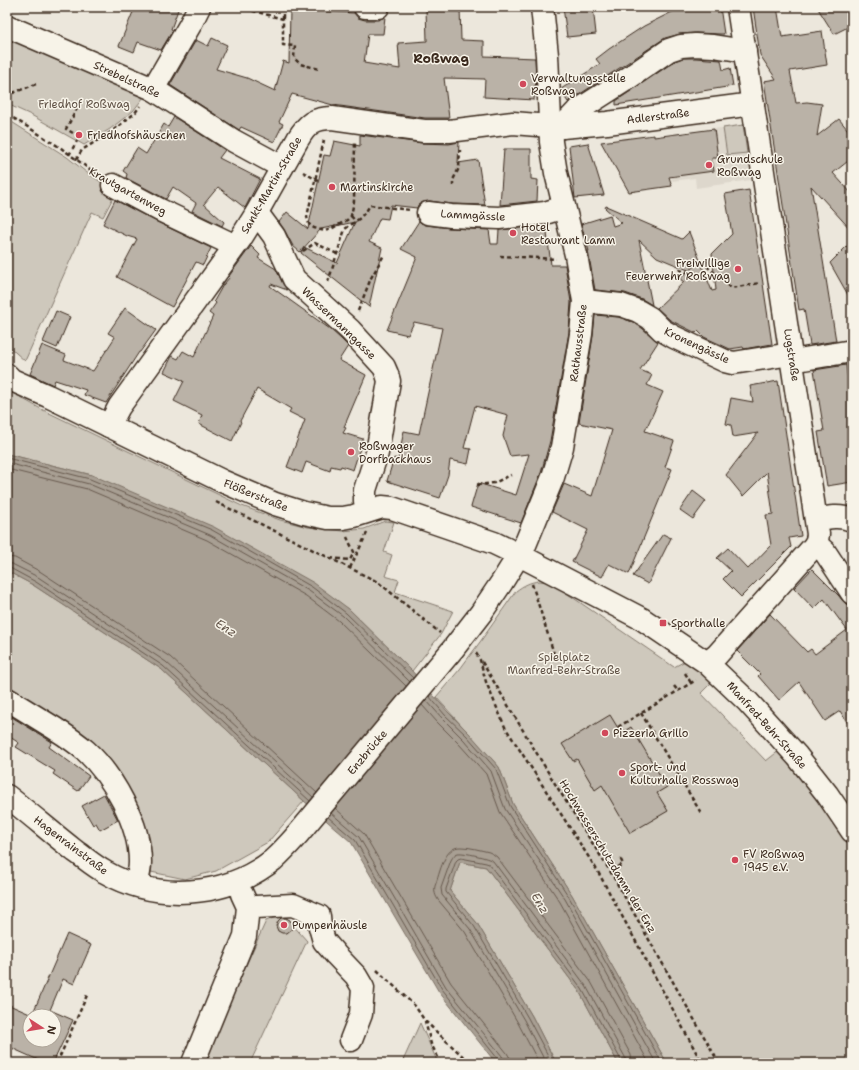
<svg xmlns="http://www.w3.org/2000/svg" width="859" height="1070" font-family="'Shantell Sans',sans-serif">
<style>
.built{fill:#ddd7cc}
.green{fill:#cec8bc;stroke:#84796d}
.water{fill:#a89f93;stroke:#7c7064}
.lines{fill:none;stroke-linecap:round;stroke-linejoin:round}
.shore{stroke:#67594d;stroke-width:1}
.building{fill:#bab2a7;stroke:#3b2a1e;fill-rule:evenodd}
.minor-casing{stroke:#3b2a1e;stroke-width:25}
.path{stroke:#3b2a1e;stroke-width:2.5;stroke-dasharray:4 3;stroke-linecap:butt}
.minor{stroke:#f7f3e8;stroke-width:22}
.poi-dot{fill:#d1495b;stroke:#f7f3e8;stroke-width:1.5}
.labels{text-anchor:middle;stroke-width:3;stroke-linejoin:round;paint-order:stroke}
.poi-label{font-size:11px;fill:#3b2a1e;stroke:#f7f3e8;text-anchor:start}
.street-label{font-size:11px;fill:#3b2a1e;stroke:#f7f3e8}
.park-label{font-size:11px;fill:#605246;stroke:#f7f3e8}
.water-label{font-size:12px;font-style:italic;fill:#615347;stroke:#f7f3e8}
.quarter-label{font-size:13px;font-weight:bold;fill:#3b2a1e;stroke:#f7f3e8}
</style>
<rect width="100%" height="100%" fill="#ece7dc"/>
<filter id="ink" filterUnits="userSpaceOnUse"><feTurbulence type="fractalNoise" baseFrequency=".025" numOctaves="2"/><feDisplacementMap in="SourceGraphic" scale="8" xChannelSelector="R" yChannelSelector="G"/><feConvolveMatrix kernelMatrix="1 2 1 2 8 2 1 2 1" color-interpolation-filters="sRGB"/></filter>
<g filter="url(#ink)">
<polygon class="built" points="743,125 751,180 696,188 695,178 672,181 666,135"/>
<g class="green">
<polygon points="7,32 147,93 133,111 110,129 84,145 31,115 7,104"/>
<polygon points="7,119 67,157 86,172 116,192 103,217 92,212 25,361 7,345"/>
<polygon points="743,125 747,153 727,155 723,128"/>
<polygon points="7,388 11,390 23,399 41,409 242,506 280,520 308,527 343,531 364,529 385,521 394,522 384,552 392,555 385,576 399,580 395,592 453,611 441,634 412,671 349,609 92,475 7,454"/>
<polygon points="7,571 33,585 161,669 304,801 268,842 216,871 185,879 151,872 146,861 138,811 7,694"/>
<path d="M539,581L548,582L556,586L674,667L687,660L713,681L701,693L766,761L780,750L843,836L852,850V1063H667L572,895L513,804L499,767L436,697L460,669L480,642L516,591C524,585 530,582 539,581Z"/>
<polygon points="460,862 486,867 579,991 618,1063 556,1063 532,1016 477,923 450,891"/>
<polygon points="283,914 307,941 250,1063 202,1063 266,921"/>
<polygon points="420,1023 438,1063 402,1063"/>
</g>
<polygon class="water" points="7,454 92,475 214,527 314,583 349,609 412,671 448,712 470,734 499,767 513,804 572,895 667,1063 618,1063 579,991 486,867 460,862 450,891 477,923 532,1016 556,1063 496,1063 439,992 351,842 304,801 161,669 33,585 7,571"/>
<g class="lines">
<g class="shore">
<polyline points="7,458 90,479 212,530 312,587 346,613 413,678"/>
<polyline points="7,463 89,484 210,535 309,591 343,616 410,682"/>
<polyline points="7,469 87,489 207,540 306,596 339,621 406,686"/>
<polyline points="7,557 15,558 41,572 170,657 317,793"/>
<polyline points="7,563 12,564 38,577 166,662 313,797"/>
<polyline points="7,568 10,568 36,582 163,666 310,801"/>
<polyline points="429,696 445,715 467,736 496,769 510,806 569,897 662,1063"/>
<polyline points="426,700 442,718 464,740 491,771 505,809 565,899 656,1063"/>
<polyline points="422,705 437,722 459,744 486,774 500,812 560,902 649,1063"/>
<polyline points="335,808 364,834 451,983 507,1053 510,1058 510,1063"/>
<polyline points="331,813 359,837 446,987 502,1056 504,1063"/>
<polyline points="328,817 355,840 442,989 498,1059 499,1063"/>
<path d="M539,1063L518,1023L465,932L439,901C435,896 434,891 435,886C440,873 444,846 461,847C470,847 480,850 489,852L493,854L497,857L591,982L631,1055L632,1063"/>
<path d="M546,1063L524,1020L470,929L442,895L441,888L451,860C453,857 454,854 458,853C464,852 489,858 493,861L586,986L625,1057L626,1063"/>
<polyline points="552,1063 528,1018 474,926 446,892 446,889 456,861 458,859 461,858 486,863 489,864 582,989 621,1060 621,1063"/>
</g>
</g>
<g class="building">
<polygon points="135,7 179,7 171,29 173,30 161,50 138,42 134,52 119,46"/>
<polygon points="563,7 593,7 596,34 567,37"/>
<polygon points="682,7 720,7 724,34 720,34 696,33 680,34 665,38 568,102 561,92 561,89 600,64 596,59 609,49 644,26"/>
<polygon points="753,7 777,7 782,37 822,31 827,65 790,71 796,103 807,102 822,104 817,136 839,119 852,135 852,158 833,173 852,194 852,231 811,186 836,341 810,345 804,309 799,310 764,81 776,79 760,55"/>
<polygon points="817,7 852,7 852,25 834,34"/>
<polygon points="460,8 461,40 484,41 484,56 535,58 536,80 534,100 484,97 485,79 444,78 449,118 425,118 333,105 292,94 279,122 283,124 274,142 241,127 239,130 170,85 196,40 208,46 212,38 227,45 216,69 247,78 275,91 283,61 289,63 290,9 354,13 358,18 365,20 378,20 385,17 383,34 368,34 364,63 400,69 398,43 427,41 426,9"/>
<polygon points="683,58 695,58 721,60 723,70 730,68 733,86 616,105 616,101 675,61"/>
<polygon points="174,117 225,150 219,158 260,179 245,208 218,187 204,204 224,222 222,226 192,211 196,203 173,187 166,199 126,178 127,174 123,171 137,148 146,154 164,124 168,127"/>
<polygon points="714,129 718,158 712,158 714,171 669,177 672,186 629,192 601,142 654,135 654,137"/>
<polygon points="360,135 422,143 449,144 459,142 458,163 478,160 485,205 452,204 430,201 423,202 418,205 417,208 391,205 388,219 380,218 369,242 382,248 369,307 301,253 304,247 337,263 355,222 321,229 300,252 293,246 285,231 279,222 287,212 308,229 324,155 330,156 334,141 360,146"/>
<polygon points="588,143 604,195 575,198 569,146"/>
<polygon points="504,149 531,149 531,179 538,180 537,201 500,205"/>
<polygon points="749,190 772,344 744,349 743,347 730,349 704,337 698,331 696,333 670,320 657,308 684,282 680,279 688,270 657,257 639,240 652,305 642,299 625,293 595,290 588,251 589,251 581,224 610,215 613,226 622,223 605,208 606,206 682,239 689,232 712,291 716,290 712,254 732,234 725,194"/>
<polygon points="115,200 155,221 211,248 203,265 196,262 172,307 117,277 137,239 127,236 103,224"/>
<polygon points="419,221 421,223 426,225 450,228 489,230 491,244 498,244 499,230 546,225 551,265 565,265 571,302 569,332 550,441 541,473 521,523 471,507 478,483 516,495 529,454 510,456 503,436 508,415 475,406 464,448 471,449 468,464 450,460 448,475 440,498 387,481 394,458 398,459 404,431 419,434 442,328 414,322 408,335 387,330 417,257 401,249"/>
<polygon points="852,241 852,302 830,263"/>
<polygon points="251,246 260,255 258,258 276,269 283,284 287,290 271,284 270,286 330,329 341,339 348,346 339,360 366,375 344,427 346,428 343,433 363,439 353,470 341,466 340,468 331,466 330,471 306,462 302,473 287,467 305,420 289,412 291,409 257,389 240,421 241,422 232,441 199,424 202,415 174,401 184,381 164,372 172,356 178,359 183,351 194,357 213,316 209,313 216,303 214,301 223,285 230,277 229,276"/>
<polygon points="125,308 156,330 140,352 139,352 106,403 84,395 86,390 55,380 53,385 30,374 42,345 66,355 64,360 93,371 115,337 108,333"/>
<polygon points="56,311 70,317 57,348 43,342"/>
<polygon points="595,315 618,317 633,322 642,328 658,342 640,370 652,375 647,385 663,392 645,431 674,441 665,467 672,469 629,574 609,564 602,577 572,562 588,530 552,512 564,484 592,496 612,430 579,423 593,336"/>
<polygon points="846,365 849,388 852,387 852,448 849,449 852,467 852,482 827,486 818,432 824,431 814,370"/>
<polygon points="778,381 801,536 789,538 791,547 741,597 723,579 731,571 717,558 728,548 748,569 771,545 766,515 773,514 767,472 743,496 726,475 758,433 733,437 731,425 726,424 731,398 753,402 750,386"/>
<polygon points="693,491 706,501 693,519 680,510"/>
<polygon points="663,534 671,538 648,584 633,576"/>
<polygon points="812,569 839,596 842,600 846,604 848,605 852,609 852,730 840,711 825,721 799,682 779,700 758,676 760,674 737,651 770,614 807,652 811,649 815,654 847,630 824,599 814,609 794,588"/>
<polygon points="7,714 52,742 49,747 89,776 78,791 53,774 55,771 16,747 19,743 7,735"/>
<polygon points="610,715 621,733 631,727 667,787 657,793 668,811 630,833 602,785 595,790 577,759 573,761 562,744"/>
<polygon points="104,794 118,820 100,830 96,823 93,825 82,806"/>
<polygon points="281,918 286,918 290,920 293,928 287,933 282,933 278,931 276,926 278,921"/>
<path d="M67,934L91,945L74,984L63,979L50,1010L73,1020L53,1063H45L7,1046V1004L32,1015ZM30,1016H54V1040H30Z"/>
</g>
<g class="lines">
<g class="minor-casing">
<g id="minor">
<polyline points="365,7 378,7"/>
<polyline points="7,26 153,89 234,141 282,167"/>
<polyline points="153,89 190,25 199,7"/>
<polyline points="562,127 577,111 627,79 669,50 681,46 695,45 713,46 745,51"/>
<polyline points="113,185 160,210 225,241 234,247"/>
<polyline points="428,213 451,216 499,218 545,213 564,207"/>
<polyline points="256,214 260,217 274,236 294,279 350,330 384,367 387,374 389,381 377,453 365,490 365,501 368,511"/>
<polyline points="584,301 621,305 638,311 650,318 662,330 674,337 725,361 733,363 791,354"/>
<polyline points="792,361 852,351"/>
<polyline points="7,375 12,380 48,396 222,481 275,504 304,513 328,518 343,518 354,516 382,507 392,508 494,543 519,555 642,619 707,663 748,702 797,756 827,794 852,831"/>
<path d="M109,426L119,407L241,238L256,214L298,139C307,124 314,118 332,118L424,131H449L513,123L562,127L607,123L753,104"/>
<path d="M817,520C829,517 840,515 852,520"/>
<polyline points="816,544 825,552 852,593"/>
<polyline points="707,663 717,655 814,546 817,541 818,534 738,7"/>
<path d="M7,699C23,709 38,718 54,728C65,735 76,742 86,751C113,776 140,824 140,862C140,870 138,878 136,885"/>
<path d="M7,796C30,814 52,833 75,851C85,858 94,866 105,872C157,902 225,898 273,860C282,852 290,843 298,834L453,649L481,613L502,582L525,545L553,477L562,447L581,334L584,301L576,255L556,173L551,142L547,55L542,7"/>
<polyline points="248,907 256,907 293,905 319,916 320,927 324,941 336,955 356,976 363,988 361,1014 351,1040"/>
<polyline points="193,1063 245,936 248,907 242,894"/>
</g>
</g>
<g class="path">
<polyline points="239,7 283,19 283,45 295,46 294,58 300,64 319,69"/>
<polyline points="283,7 283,19"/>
<polyline points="7,97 10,94 36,84"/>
<polyline points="7,115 15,119 61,148 96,174"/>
<polyline points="73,133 66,129 80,103"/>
<polyline points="324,140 307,217 309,224 311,226 314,228 325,231 331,229 347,220 351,216 354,201 355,141"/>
<polyline points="69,155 77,141"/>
<polyline points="76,160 82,150 111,132 135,113 140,106"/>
<polyline points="303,172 315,179 318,180"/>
<polyline points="453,186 453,180 459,168 460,150"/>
<polyline points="351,216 356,222"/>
<polyline points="303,251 315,243 337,254"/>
<polyline points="500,256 556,259"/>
<polyline points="679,270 687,272 700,260 731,288 760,283"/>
<polyline points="328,282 345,229 360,218 367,210 370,205 410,210"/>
<polyline points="358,311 371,278 384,255"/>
<polyline points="477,485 494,483 511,475"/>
<polyline points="216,502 378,582 440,633"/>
<polyline points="330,558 350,560 354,552 347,537"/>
<polyline points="350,568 367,533"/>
<polyline points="532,584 555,657"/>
<polyline points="476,653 480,660 486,682 505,727 597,870 702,1063"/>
<polyline points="482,662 557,787 610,871 719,1063"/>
<polyline points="685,673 691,683"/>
<polyline points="674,686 678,691"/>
<polyline points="641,713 701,813"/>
<polyline points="618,727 696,680"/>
<polyline points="618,867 623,864 621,860 624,858"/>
<polyline points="377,970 415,1006 425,1021 431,1044 441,1063"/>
<polyline points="425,1021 470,1063"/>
<polyline points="57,1063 88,993"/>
</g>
<use href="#minor" class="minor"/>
</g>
</g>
<g class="poi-dot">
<circle cx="523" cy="84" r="4"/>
<circle cx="79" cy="135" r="4"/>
<circle cx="709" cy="165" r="4"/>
<circle cx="332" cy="187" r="4"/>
<circle cx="513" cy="233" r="4"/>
<circle cx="738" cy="269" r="4"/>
<circle cx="351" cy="452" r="4"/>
<rect x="659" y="619" width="8" height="8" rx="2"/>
<circle cx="605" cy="733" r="4"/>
<circle cx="622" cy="773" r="4"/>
<circle cx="735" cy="860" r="4"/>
<circle cx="284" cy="925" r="4"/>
</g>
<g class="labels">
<g class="poi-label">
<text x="531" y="82">Verwaltungsstelle<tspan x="531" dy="13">Roßwag</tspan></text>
<text x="87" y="139">Friedhofshäuschen</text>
<text x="717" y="163">Grundschule<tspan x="717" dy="13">Roßwag</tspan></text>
<text x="340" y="191">Martinskirche</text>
<text x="521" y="231">Hotel<tspan x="521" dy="13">Restaurant Lamm</tspan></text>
<text x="730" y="267" text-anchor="end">Freiwillige<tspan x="730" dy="13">Feuerwehr Roßwag</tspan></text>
<text x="359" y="450">Roßwager<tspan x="359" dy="13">Dorfbackhaus</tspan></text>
<text x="671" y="627">Sporthalle</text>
<text x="613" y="737">Pizzeria Grillo</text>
<text x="630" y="771">Sport- und<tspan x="630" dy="13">Kulturhalle Rosswag</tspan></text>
<text x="743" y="858">FV Roßwag<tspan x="743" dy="13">1945 e.V.</tspan></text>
<text x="292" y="929">Pumpenhäusle</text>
</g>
<g class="street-label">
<text transform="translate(127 79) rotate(25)" y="4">Strebelstraße</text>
<text transform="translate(658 116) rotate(-7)" y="4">Adlerstraße</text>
<text transform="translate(271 185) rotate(-60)" y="4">Sankt-Martin-Straße</text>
<text transform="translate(128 191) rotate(29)" y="4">Krautgartenweg</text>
<text transform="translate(473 215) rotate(3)" y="4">Lammgässle</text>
<text transform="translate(339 323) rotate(44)" y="4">Wassermanngasse</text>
<text transform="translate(578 343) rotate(-83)" y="4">Rathausstraße</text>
<text transform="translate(697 345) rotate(25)" y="4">Kronengässle</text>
<text transform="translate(792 355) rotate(81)" y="4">Lugstraße</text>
<text transform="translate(256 495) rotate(22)" y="4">Flößerstraße</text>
<text transform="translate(767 725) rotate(48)" y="4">Manfred-Behr-Straße</text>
<text transform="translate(367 752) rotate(-50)" y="4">Enzbrücke</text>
<text transform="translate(71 845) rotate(37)" y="4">Hagenrainstraße</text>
<text transform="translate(608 856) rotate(59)" y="4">Hochwasserschutzdamm der Enz</text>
</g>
<g class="park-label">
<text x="84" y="108">Friedhof Roßwag</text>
<text x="564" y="661">Spielplatz<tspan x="564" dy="13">Manfred-Behr-Straße</tspan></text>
</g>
<g class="water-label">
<text transform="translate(226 628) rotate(32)" y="4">Enz</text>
<text transform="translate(540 903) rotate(59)" y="4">Enz</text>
</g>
<g class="quarter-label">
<text x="441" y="63">Roßwag</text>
</g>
</g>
<rect width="859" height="1070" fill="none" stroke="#f7f3e8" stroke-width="24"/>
<rect x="12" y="12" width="835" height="1046" fill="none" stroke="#3b2a1e" stroke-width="1.5" filter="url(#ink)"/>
<g transform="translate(42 1028) rotate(102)"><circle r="19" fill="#f7f3e8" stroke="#aca397"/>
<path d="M0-3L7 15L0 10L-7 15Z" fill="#d1495b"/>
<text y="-6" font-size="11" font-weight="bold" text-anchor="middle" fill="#3b2a1e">N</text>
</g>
</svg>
